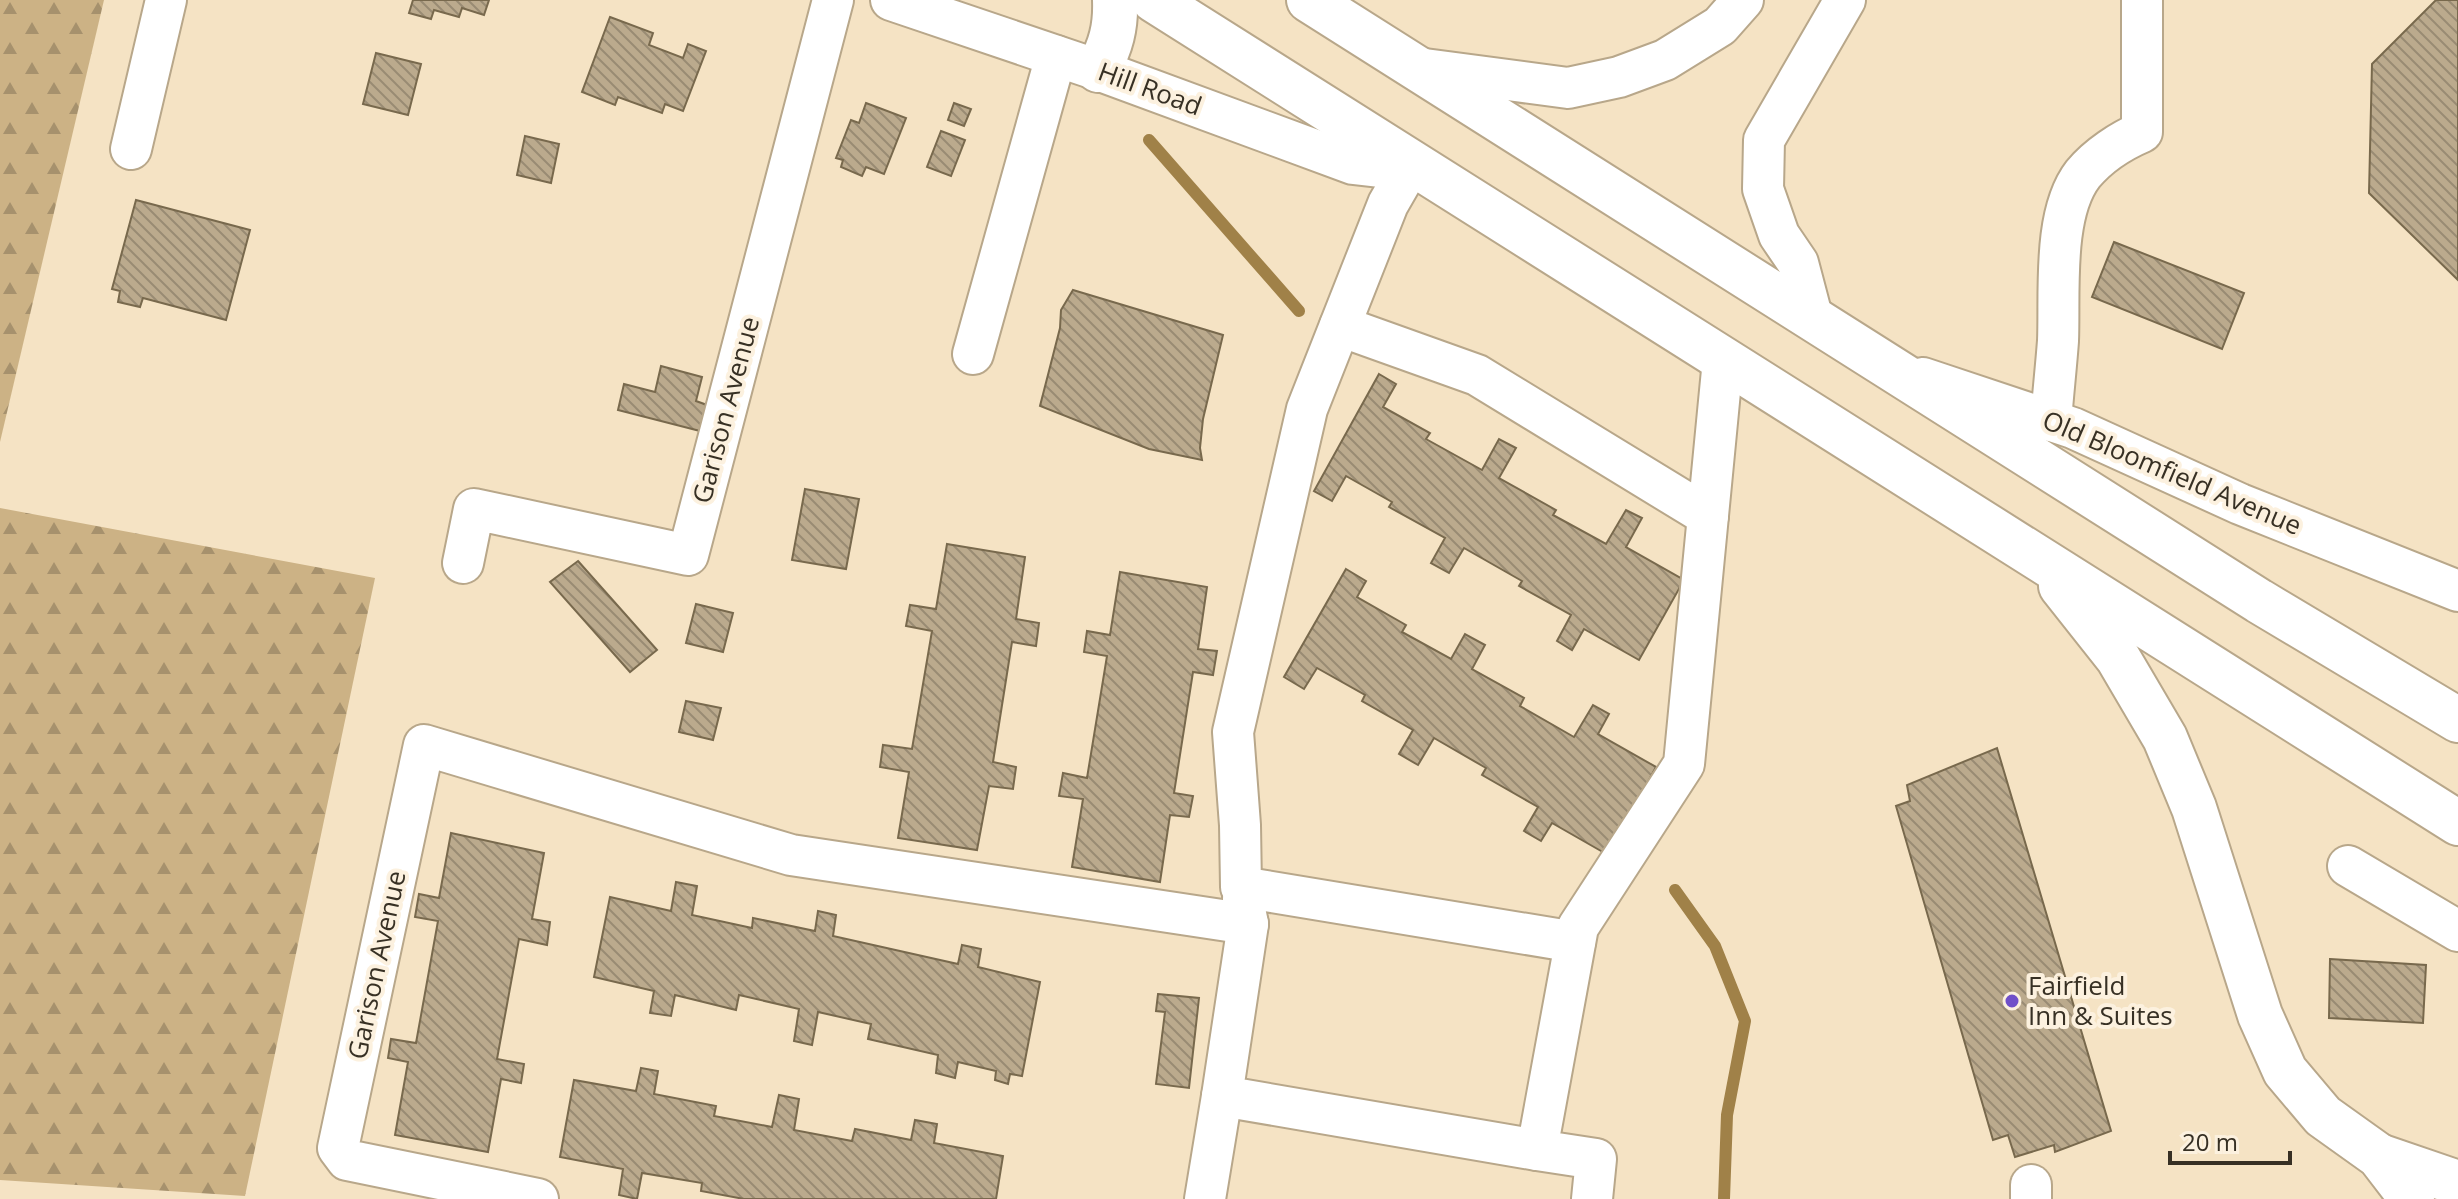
<svg xmlns="http://www.w3.org/2000/svg" width="2458" height="1199" font-family="'Open Sans',sans-serif">
<style>
.forest{fill:url(#forest-firs)}
.lines{fill:none;stroke-linecap:round;stroke-linejoin:round}
.stream{stroke:#a08148;stroke-width:12}
.building{fill:url(#building-back-hatch);stroke:#78694d;stroke-width:2}
.minor-casing{stroke:#b8a78a;stroke-width:44}
.highway-casing{stroke:#b8a78a;stroke-width:48}
.minor{stroke:#fff;stroke-width:40}
.highway{stroke:#fff;stroke-width:44}
.poi-dot{fill:#7050c9;stroke:#fcf1df;stroke-width:3}
.labels{text-anchor:middle;stroke-width:8;stroke-linejoin:round;paint-order:stroke}
.street-label{font-size:26px;fill:#373024;stroke:#fcf1df}
.poi-label{font-size:26px;fill:#373024;stroke:#fcf1df;text-anchor:start}
</style>
<defs>
<pattern id="forest-firs" width="22" height="20" patternUnits="userSpaceOnUse" patternTransform="scale(2)"><rect width="22" height="20" fill="#ccb285"/><path d="M5 1l3.5 6h-7zM16 11l3.5 6h-7z" fill="#a6916d"/></pattern>
<pattern id="building-back-hatch" width="6" height="6" patternUnits="userSpaceOnUse" patternTransform="scale(2)"><rect width="6" height="6" fill="#bbaa8d"/><path d="M-1 5l2 2M0 0l6 6M5-1l2 2" fill="none" stroke="#998b73"/></pattern>
</defs>
<rect width="100%" height="100%" fill="#f5e3c4"/>
<g class="forest">
<polygon points="0,0 104,0 0,442"/>
<polygon points="0,508 375,578 245,1196 0,1180"/>
</g>
<g class="lines">
<g class="stream">
<polyline points="1149,140 1299,311"/>
<polyline points="1675,890 1715,946 1745,1021 1727,1115 1724,1199"/>
</g>
</g>
<g class="building">
<polygon points="413,0 489,0 484,15 462,8 459,17 434,10 431,19 409,13"/>
<polygon points="2436,0 2458,0 2458,280 2369,193 2372,64"/>
<polygon points="610,17 653,33 649,45 683,58 688,44 706,51 683,111 665,104 662,113 618,97 615,105 582,92"/>
<polygon points="376,53 421,64 408,115 363,104"/>
<polygon points="866,103 906,118 884,174 866,167 862,176 841,167 843,160 836,158 851,120 859,123"/>
<polygon points="954,103 971,109 964,126 948,120"/>
<polygon points="941,131 965,140 951,176 927,167"/>
<polygon points="525,136 559,144 551,183 517,175"/>
<polygon points="136,200 250,230 226,320 143,298 140,307 118,302 120,291 112,289"/>
<polygon points="2114,242 2244,293 2222,349 2092,297"/>
<polygon points="1073,290 1223,335 1203,419 1200,448 1202,460 1149,449 1040,406 1060,328 1061,310"/>
<polygon points="661,366 702,377 696,401 707,405 700,431 618,410 624,384 655,392"/>
<polygon points="1379,374 1396,384 1383,407 1430,433 1426,439 1482,470 1499,439 1516,448 1499,478 1556,510 1553,515 1606,544 1626,510 1642,518 1626,547 1684,580 1639,660 1584,629 1572,650 1557,641 1571,615 1519,586 1522,581 1464,548 1449,573 1431,563 1445,538 1389,507 1392,502 1346,476 1332,501 1314,491"/>
<polygon points="805,489 859,499 846,569 792,560"/>
<polygon points="947,544 1025,557 1016,619 1039,623 1036,646 1012,642 993,762 1016,767 1013,789 989,786 977,850 898,838 909,772 880,767 883,745 912,749 932,631 906,626 910,605 936,609"/>
<polygon points="578,561 657,650 630,672 550,582"/>
<polygon points="1346,569 1366,581 1357,597 1406,625 1402,632 1451,659 1465,634 1485,645 1472,669 1524,698 1520,706 1574,737 1593,705 1609,714 1598,734 1656,767 1608,855 1552,823 1541,841 1524,831 1538,807 1482,775 1486,768 1434,738 1418,765 1399,754 1413,730 1362,701 1365,695 1317,668 1304,689 1284,677"/>
<polygon points="1120,572 1207,587 1198,649 1217,651 1213,675 1193,672 1174,793 1193,796 1189,817 1170,815 1160,882 1072,867 1083,799 1059,796 1063,773 1087,778 1107,656 1084,652 1087,631 1110,635"/>
<polygon points="696,604 733,613 723,652 686,643"/>
<polygon points="686,701 721,708 713,740 679,732"/>
<polygon points="1997,748 2111,1131 2055,1152 2054,1145 2015,1157 2008,1135 1993,1140 1896,806 1910,801 1907,785"/>
<polygon points="451,833 544,853 532,919 550,922 547,945 519,939 497,1059 524,1064 521,1083 501,1079 488,1152 395,1135 408,1062 388,1058 391,1039 416,1043 438,921 415,917 419,894 439,898"/>
<polygon points="676,882 697,886 692,915 752,928 753,918 815,931 818,911 836,915 833,936 958,964 962,945 981,949 978,967 1040,982 1022,1076 1010,1074 1008,1084 995,1080 996,1071 958,1062 955,1078 936,1073 938,1055 868,1039 871,1024 818,1012 812,1045 794,1041 799,1009 739,995 736,1010 675,995 671,1016 650,1013 654,991 594,977 610,897 671,911"/>
<polygon points="2330,959 2426,965 2423,1023 2329,1018"/>
<polygon points="1158,994 1199,998 1189,1088 1156,1084 1165,1012 1156,1011"/>
<polygon points="641,1068 658,1071 654,1094 716,1106 714,1116 772,1127 779,1095 799,1099 794,1130 852,1141 855,1129 911,1140 915,1120 937,1124 934,1143 1003,1156 996,1199 744,1199 701,1191 702,1183 642,1173 637,1199 619,1195 623,1169 560,1157 574,1080 636,1091"/>
</g>
<g class="lines">
<g class="minor-casing">
<g id="minor">
<polyline points="891,0 1098,70 1353,164 1388,168 1411,164"/>
<polyline points="1417,68 1568,88 1619,77 1665,60 1720,26 1743,0"/>
<polyline points="131,149 166,0"/>
<polyline points="1411,164 1388,204 1307,409 1233,732 1240,825 1241,887 1575,942"/>
<polyline points="1813,320 1798,263 1779,235 1763,189 1764,140 1845,0"/>
<polyline points="1340,326 1477,375 1708,516"/>
<polyline points="973,354 1056,56"/>
<polyline points="1923,378 2073,428 2240,504 2458,591"/>
<path d="M2051,421C2053,394 2056,368 2058,341C2060,294 2052,214 2083,174C2098,156 2121,141 2142,132V0"/>
<polyline points="463,563 474,509 688,555 833,0"/>
<polyline points="2348,866 2458,931"/>
<polyline points="1243,899 1248,924 1222,1096 1537,1150"/>
<polyline points="2031,1185 2031,1199"/>
<polyline points="538,1199 347,1160 338,1148 424,745 791,855 1248,924"/>
<polyline points="1205,1199 1222,1096"/>
<polyline points="1592,1199 1596,1159 1537,1150 1578,927 1684,764 1723,360"/>
</g>
</g>
<g class="highway-casing">
<g id="highway">
<polyline points="1154,0 2458,823"/>
<polyline points="1309,0 2259,601 2458,720"/>
<path d="M1098,70C1111,46 1116,27 1115,0"/>
<polyline points="2061,586 2118,658 2165,738 2194,808 2260,1015 2285,1071 2323,1116 2379,1156 2412,1199"/>
<polyline points="2379,1156 2458,1183"/>
</g>
</g>
<use href="#minor" class="minor"/>
<use href="#highway" class="highway"/>
</g>
<circle class="poi-dot" cx="2012" cy="1001" r="8"/>
<g class="labels">
<g class="street-label">
<text transform="translate(1150 89) rotate(20)" y="9">Hill Road</text>
<text transform="translate(726 410) rotate(-75)" y="9">Garison Avenue</text>
<text transform="translate(2172 473) rotate(23)" y="9">Old Bloomfield Avenue</text>
<text transform="translate(377 965) rotate(-78)" y="9">Garison Avenue</text>
</g>
<g class="poi-label">
<text x="2028" y="995">Fairfield<tspan x="2028" dy="30">Inn &amp; Suites</tspan></text>
</g>
</g>
<path d="M2170 1151v12h120v-12" fill="none" stroke="#373024" stroke-width="4"/>
<text x="2182" y="1151" font-size="24" fill="#373024" stroke="#fcf1df" stroke-width="6" paint-order="stroke">20 m</text>
</svg>
